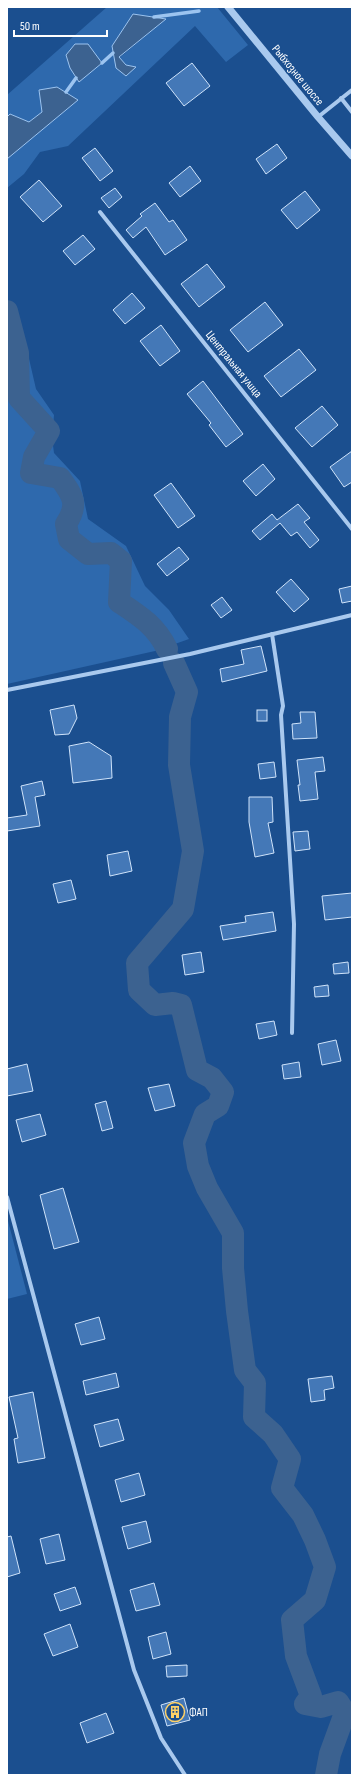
<svg xmlns="http://www.w3.org/2000/svg" width="359" height="1782" font-family="'Sofia Sans Condensed',sans-serif">
<style>
.green{fill:#2e69ad;fill-rule:evenodd}
.water{fill:#3c6290;stroke:#9cc4f0}
.lines{fill:none;stroke-linecap:round;stroke-linejoin:round}
.stream{stroke:#9cc4f0;stroke-width:3.5}
.river{stroke:#3c6290;stroke-width:22}
.building{fill:#4478b7;stroke:#cfe3fa}
.minor{stroke:#a9c9ee;stroke-width:4}
.tertiary{stroke:#a9c9ee;stroke-width:7}
.labels{text-anchor:middle;stroke-width:3;stroke-linejoin:round;paint-order:stroke}
.street-label{font-size:12px;fill:#fff;stroke:#1b4f8f}
.poi-label{font-size:12px;fill:#fff;stroke:#1b4f8f;text-anchor:start}
</style>
<rect width="100%" height="100%" fill="#1b4f8f"/>
<g class="green">
<path d="M107,7H217L248,45L226,62L195,26L68,146L40,152L24,174L7,188V159L78,100L39,90L42,112L29,122L10,114L7,117V95ZM133,14L166,19L119,58L126,65L135,67L126,76L112,46Z"/>
<polygon points="7,301 21,324 36,389 54,415 52,438 54,453 80,481 88,519 126,546 145,586 169,610 189,639 155,651 7,684"/>
<polygon points="7,1217 27,1294 7,1299"/>
</g>
<g class="water">
<polygon points="133,14 166,19 119,57 126,65 136,67 126,76 116,68 112,46"/>
<polygon points="75,44 88,44 102,63 79,82 70,68 66,55"/>
<polygon points="57,87 78,100 7,159 7,117 10,114 29,122 42,112 39,90"/>
</g>
<g class="lines">
<g class="stream">
<polyline points="154,17 199,11"/>
<polyline points="102,63 113,53"/>
<polyline points="66,92 76,78"/>
</g>
<g class="river">
<path d="M7,311L18,353L19,398L49,431L34,457L31,473L60,478C73,496 79,504 66,524L69,539L88,554L111,553L121,561L119,602C140,616 156,626 167,649"/>
<polyline points="174,663 187,692 180,717 179,765 193,851 183,909 137,963 139,990 155,1005 173,1003 181,1005 197,1070 212,1078 223,1092 218,1106 205,1114 194,1143 198,1166 207,1188 233,1233 233,1268 237,1311 245,1370 255,1383 254,1417 273,1434 290,1459 282,1488 303,1515 315,1540 325,1567 315,1600 292,1620 296,1656 311,1696 305,1704 321,1707 338,1702 345,1713 330,1754 326,1775"/>
</g>
</g>
<g class="building">
<polygon points="192,63 210,86 184,106 166,83"/>
<polygon points="277,144 287,158 266,174 256,159"/>
<polygon points="95,148 113,171 100,181 82,158"/>
<polygon points="190,166 201,181 180,197 169,183"/>
<polygon points="39,180 62,206 43,222 20,197"/>
<polygon points="115,188 122,197 109,208 101,198"/>
<polygon points="305,191 320,210 297,229 281,210"/>
<polygon points="155,203 169,222 173,220 187,240 165,255 146,227 133,238 126,230 142,216 140,214"/>
<polygon points="83,235 95,249 75,265 63,251"/>
<polygon points="207,264 225,287 199,307 181,284"/>
<polygon points="132,293 145,308 125,324 113,310"/>
<polygon points="265,302 283,325 248,352 230,330"/>
<polygon points="161,325 180,351 160,366 140,341"/>
<polygon points="299,349 316,370 281,397 264,376"/>
<polygon points="203,381 243,434 226,447 209,425 211,423 187,394"/>
<polygon points="322,406 338,425 312,447 295,428"/>
<polygon points="352,451 352,482 344,487 330,467"/>
<polygon points="263,464 275,479 256,496 243,481"/>
<polygon points="171,483 195,516 178,528 154,495"/>
<polygon points="298,504 310,518 304,522 319,540 310,548 297,532 291,536 280,523 260,540 252,531 272,514 277,520"/>
<polygon points="179,547 189,559 167,576 157,564"/>
<polygon points="291,579 309,599 294,612 276,592"/>
<polygon points="352,586 352,601 342,603 339,589"/>
<polygon points="222,597 232,610 221,618 211,605"/>
<polygon points="261,646 267,671 222,682 220,669 244,664 241,650"/>
<polygon points="74,705 77,718 69,734 55,735 50,710"/>
<rect x="257" y="710" width="10" height="11"/>
<polygon points="300,712 315,712 317,738 293,739 292,724 301,723"/>
<polygon points="89,742 111,756 112,778 73,783 69,746"/>
<polygon points="323,757 325,771 315,772 318,799 300,801 298,785 300,785 297,760"/>
<polygon points="274,762 276,777 260,779 258,764"/>
<polygon points="42,781 45,795 35,797 40,826 7,831 7,818 27,815 21,786"/>
<polygon points="249,797 272,797 273,822 268,823 274,853 255,857 249,822"/>
<polygon points="308,831 310,849 295,851 293,832"/>
<polygon points="128,851 132,871 110,876 107,855"/>
<polygon points="71,880 76,899 58,903 53,884"/>
<polygon points="352,893 352,917 325,920 322,896"/>
<polygon points="273,912 276,931 223,940 220,926 246,922 245,916"/>
<polygon points="201,952 204,972 185,975 182,955"/>
<polygon points="348,962 349,973 334,974 333,964"/>
<polygon points="328,985 329,996 315,997 314,987"/>
<polygon points="274,1021 277,1035 259,1039 256,1024"/>
<polygon points="336,1040 341,1061 322,1065 318,1044"/>
<polygon points="299,1062 301,1077 284,1079 282,1065"/>
<polygon points="27,1064 33,1091 7,1096 7,1069"/>
<polygon points="169,1084 175,1106 155,1111 148,1088"/>
<polygon points="106,1101 113,1128 102,1131 95,1104"/>
<polygon points="40,1114 46,1135 22,1142 16,1120"/>
<polygon points="63,1188 79,1242 54,1249 40,1195"/>
<polygon points="99,1317 105,1339 81,1345 75,1324"/>
<polygon points="116,1373 119,1387 86,1395 83,1381"/>
<polygon points="332,1376 334,1388 324,1390 325,1400 311,1402 308,1379"/>
<polygon points="33,1392 45,1458 18,1463 14,1439 18,1438 9,1397"/>
<polygon points="118,1419 124,1440 100,1447 94,1425"/>
<polygon points="139,1473 145,1495 121,1502 115,1480"/>
<polygon points="146,1521 151,1542 128,1549 122,1527"/>
<polygon points="59,1534 65,1560 46,1564 40,1539"/>
<polygon points="11,1536 20,1573 7,1577 7,1537"/>
<polygon points="154,1583 160,1605 136,1611 130,1590"/>
<polygon points="75,1587 81,1604 60,1611 54,1594"/>
<polygon points="70,1624 78,1647 53,1656 44,1634"/>
<polygon points="166,1632 171,1654 153,1659 148,1637"/>
<polygon points="187,1665 187,1676 167,1677 166,1666"/>
<polygon points="184,1698 190,1720 167,1726 161,1705"/>
<polygon points="106,1713 114,1733 87,1743 80,1723"/>
</g>
<g class="lines">
<g class="minor">
<polyline points="341,98 352,112"/>
<polyline points="318,117 352,90"/>
<polyline points="100,212 352,529"/>
<polyline points="272,634 283,706 281,715 294,924 292,1033"/>
<polyline points="7,690 190,654 352,615"/>
<polyline points="7,1197 134,1670 161,1738 185,1775"/>
</g>
<polyline class="tertiary" points="228,7 318,117 352,156"/>
</g>
<defs>
<g id="building-ring" transform="scale(1)"><circle r="9.5" fill="#1b4f8f" stroke="#ffd166" stroke-width="1.5"/><path d="M-4-6H4V6H1V3H-1V6H-4ZM-2.5-4.3h1.7v1.8h-1.7ZM.8-4.3h1.7v1.8H.8ZM-2.5-1h1.7V.8h-1.7ZM.8-1h1.7V.8H.8Z" fill="#ffd166"/></g>
</defs>
<g fill-rule="evenodd">
<use href="#building-ring" x="175" y="1712"/>
</g>
<g class="labels">
<g class="street-label">
<text transform="translate(298 75) rotate(51)" y="4">Рыбхозное шоссе</text>
<text transform="translate(234 364) rotate(51)" y="4">Центральная улица</text>
</g>
<g class="poi-label">
<text x="189" y="1716">ФАП</text>
</g>
</g>
<rect width="359" height="1782" fill="none" stroke="#ffffff" stroke-width="16"/>
<path d="M14 30v6h93v-6" fill="none" stroke="#ffffff" stroke-width="2"/>
<text x="20" y="30" font-size="12" fill="#ffffff" stroke="#1b4f8f" stroke-width="3" paint-order="stroke">50 m</text>
</svg>
